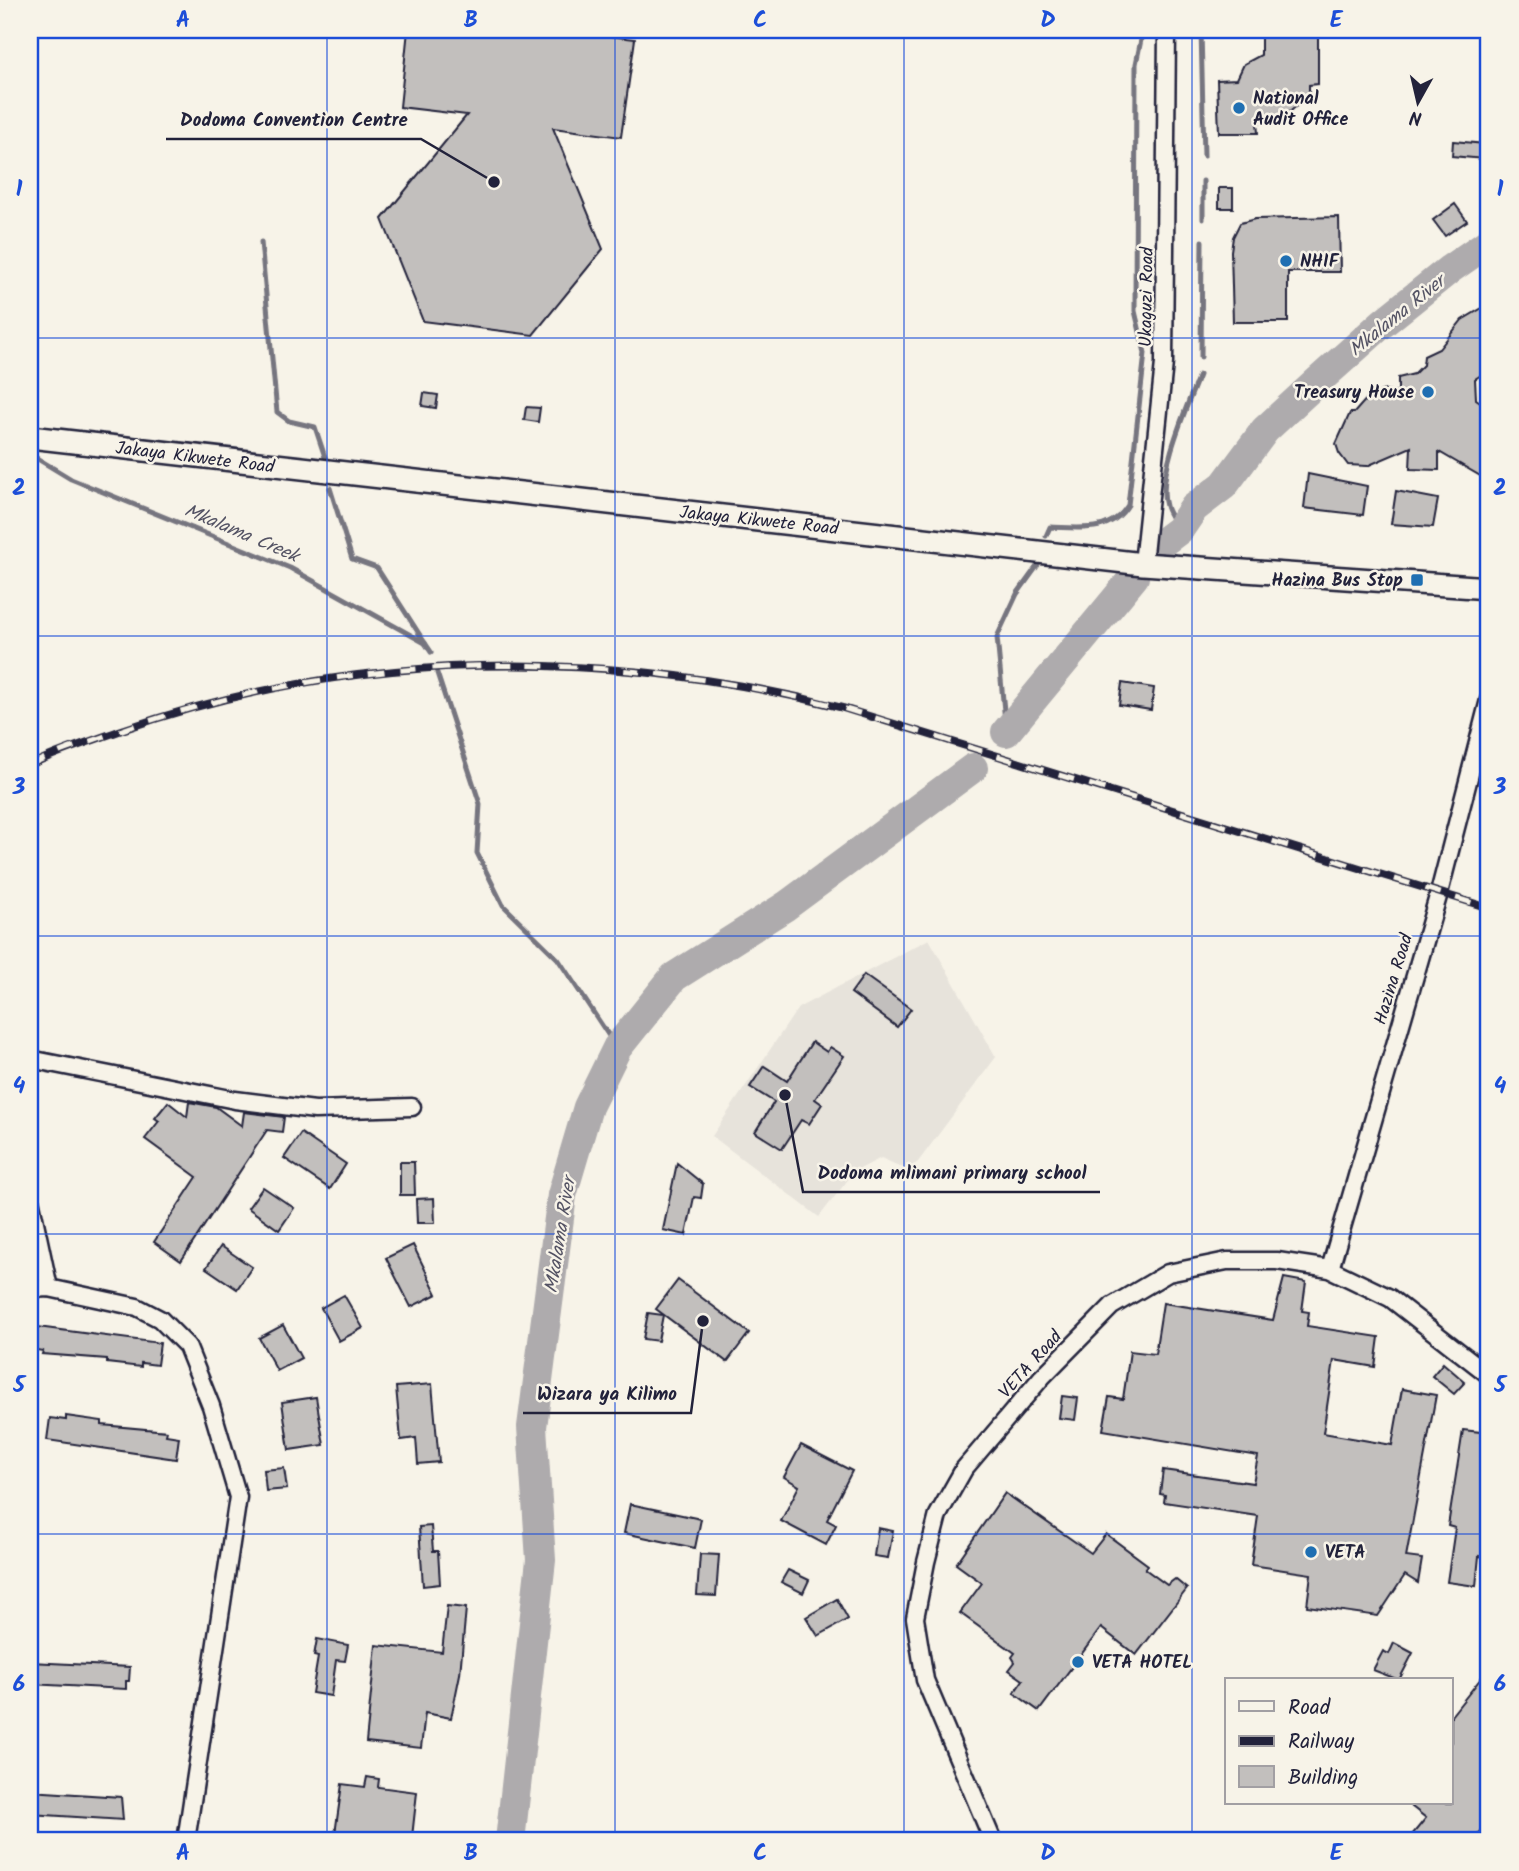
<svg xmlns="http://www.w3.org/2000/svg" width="1519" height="1871" font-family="Kalam,sans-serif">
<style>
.built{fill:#e7e3db}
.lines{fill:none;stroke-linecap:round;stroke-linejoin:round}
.stream{stroke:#76747f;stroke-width:5}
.river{stroke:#aeabad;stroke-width:30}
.building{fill:#c2bfbd;stroke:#22223b;stroke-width:2}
.minor-casing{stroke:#22223b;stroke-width:21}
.secondary-casing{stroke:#22223b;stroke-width:26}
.minor{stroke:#f7f3e8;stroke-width:16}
.secondary{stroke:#f7f3e8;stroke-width:21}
.rail-casing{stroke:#22223b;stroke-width:8}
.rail{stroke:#f7f3e8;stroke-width:5;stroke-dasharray:16;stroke-linecap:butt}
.grid{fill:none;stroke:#1d4ed8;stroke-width:2;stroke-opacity:0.55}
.poi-dot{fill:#1f6fb2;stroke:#f7f3e8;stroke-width:2.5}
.labels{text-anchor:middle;stroke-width:5;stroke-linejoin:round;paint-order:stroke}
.poi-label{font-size:18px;font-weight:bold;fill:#22223b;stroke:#f7f3e8;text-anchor:start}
.street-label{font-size:18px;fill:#22223b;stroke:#f7f3e8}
.water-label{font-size:19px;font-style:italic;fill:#535263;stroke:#f7f3e8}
.leader{fill:none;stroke:#22223b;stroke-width:2.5}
.callout-dot{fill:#22223b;stroke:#f7f3e8;stroke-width:2.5}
.callout-label{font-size:19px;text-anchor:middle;font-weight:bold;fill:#22223b;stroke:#f7f3e8;stroke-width:5;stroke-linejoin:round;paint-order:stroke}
.neatline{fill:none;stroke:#1d4ed8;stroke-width:2.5}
.grid-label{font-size:23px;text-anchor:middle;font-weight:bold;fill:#1d4ed8}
</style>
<rect width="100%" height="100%" fill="#f7f3e8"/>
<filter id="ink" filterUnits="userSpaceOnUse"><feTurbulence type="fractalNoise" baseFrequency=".0143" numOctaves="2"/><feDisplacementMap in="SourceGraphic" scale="14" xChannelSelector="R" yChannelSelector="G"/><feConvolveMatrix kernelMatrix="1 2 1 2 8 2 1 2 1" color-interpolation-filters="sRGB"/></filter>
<g filter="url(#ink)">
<polygon class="built" points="929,939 996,1057 918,1162 908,1170 881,1158 854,1172 819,1217 712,1136 798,1008"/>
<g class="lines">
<g class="stream">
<polyline points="1201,30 1204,156"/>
<polyline points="1203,219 1203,181"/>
<polyline points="261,242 277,412 289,421 315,427 326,460"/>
<polyline points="1201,357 1202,241"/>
<polyline points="30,416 32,428"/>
<polyline points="33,456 71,479 290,568 425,643 431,652"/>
<polyline points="330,488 352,559 377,568 425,643"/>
<path d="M1179,530C1175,523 1168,514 1166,506C1156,476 1188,404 1199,375"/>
<path d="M1046,536L1050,527C1080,528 1110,534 1128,505L1145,353L1135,311L1136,64L1143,30"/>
<polyline points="437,673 480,804 477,853 503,905 558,959 617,1048"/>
<polyline points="1006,732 997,637 1017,594 1038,565"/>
</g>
<g class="river">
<polyline points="1163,542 1179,530 1194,508 1224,485 1265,430 1318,381 1384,322 1450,269 1489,242"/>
<polyline points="1006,732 1134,577"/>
<polyline points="510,1841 541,1560 532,1427 562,1195 588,1107 617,1048 674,977 786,906 973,768"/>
</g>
</g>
<g class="building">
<polygon points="408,30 559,30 635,39 621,137 553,128 603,249 533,335 423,321 382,219 467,115 400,107"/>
<polygon points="1261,30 1318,30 1318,84 1309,85 1309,95 1284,117 1283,123 1257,122 1258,133 1219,133 1217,80 1237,79 1244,64 1261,55"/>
<polygon points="1453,141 1485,144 1484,159 1452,156"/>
<rect x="1219" y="188" width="14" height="20"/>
<polygon points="1455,204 1467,221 1445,236 1433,220"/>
<polygon points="1339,217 1340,272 1288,272 1288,322 1233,322 1231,251 1233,237 1240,223 1255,219"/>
<polygon points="1489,304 1489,370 1475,379 1476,399 1489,408 1489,481 1439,452 1439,470 1410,469 1411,447 1367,466 1348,465 1339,453 1336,444 1350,413 1354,413 1368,397 1384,390 1398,392 1398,378 1414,374 1423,365 1424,356 1439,349 1462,320"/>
<polygon points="424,393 438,395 436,408 422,406"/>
<polygon points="526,407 540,408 538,422 524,420"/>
<polygon points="1308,474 1367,486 1363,515 1304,508"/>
<polygon points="1396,491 1438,499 1433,527 1391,524"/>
<polygon points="1122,683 1154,688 1151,710 1119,705"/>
<polygon points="864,975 911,1009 897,1027 851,993"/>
<polygon points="812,1042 827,1052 830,1047 844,1056 815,1099 822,1104 809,1124 801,1120 782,1149 755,1132 774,1102 750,1087 764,1066 787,1081"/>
<polygon points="168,1102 187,1117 189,1102 216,1107 242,1126 244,1112 284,1117 282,1132 267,1130 181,1261 154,1242 197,1177 145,1139 159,1121 155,1118"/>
<polygon points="301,1133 346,1164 330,1189 284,1158"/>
<polygon points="400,1162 414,1162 415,1195 400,1195"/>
<polygon points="677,1163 703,1184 701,1198 694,1197 686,1235 663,1230"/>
<polygon points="263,1187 294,1208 279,1230 248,1208"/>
<polygon points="434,1198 435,1223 417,1223 416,1199"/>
<polygon points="413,1245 437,1294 411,1307 386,1258"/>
<polygon points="221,1246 252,1267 237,1289 206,1268"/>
<polygon points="1284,1278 1306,1282 1302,1311 1309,1312 1307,1326 1379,1337 1375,1367 1334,1360 1323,1433 1392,1445 1402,1389 1436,1395 1406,1557 1422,1559 1418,1583 1405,1575 1378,1616 1307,1606 1311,1574 1251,1565 1258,1516 1164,1502 1165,1495 1160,1494 1163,1470 1253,1483 1258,1456 1103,1430 1109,1397 1123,1399 1130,1351 1155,1354 1163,1303 1273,1320"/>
<polygon points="678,1280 749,1333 727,1362 656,1309"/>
<polygon points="344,1295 363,1328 339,1341 321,1308"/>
<polygon points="648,1313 663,1315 658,1341 643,1339"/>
<polygon points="283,1325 301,1358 277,1371 259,1338"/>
<polygon points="30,1326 160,1343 157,1365 141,1363 141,1367 107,1363 107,1359 42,1354 43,1351 30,1349"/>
<polygon points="1443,1363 1465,1382 1454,1394 1432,1376"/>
<polygon points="432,1384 439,1462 418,1464 416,1438 401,1440 396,1387"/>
<polygon points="1062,1396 1078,1398 1075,1420 1059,1418"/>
<polygon points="316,1397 324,1445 289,1450 282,1402"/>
<polygon points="66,1416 102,1421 102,1425 167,1431 166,1435 179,1437 176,1459 47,1440 50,1418 66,1420"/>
<polygon points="1463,1430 1489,1433 1489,1558 1479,1556 1476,1586 1447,1582 1455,1528 1448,1526"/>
<polygon points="801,1445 852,1471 827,1520 836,1525 826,1545 781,1521 799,1486 784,1477"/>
<polygon points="284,1468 287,1489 266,1491 264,1470"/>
<polygon points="1005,1493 1091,1553 1106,1534 1148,1565 1145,1569 1167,1585 1175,1579 1187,1589 1136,1655 1101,1628 1039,1711 1014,1693 1023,1680 1009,1670 1015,1662 1012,1657 1015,1653 960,1613 982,1583 956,1564"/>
<polygon points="630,1504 701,1519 695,1548 624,1533"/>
<polygon points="431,1526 433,1551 438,1551 440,1584 423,1586 419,1527"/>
<polygon points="878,1528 893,1531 888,1558 874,1556"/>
<polygon points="700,1554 719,1555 716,1596 697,1595"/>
<polygon points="788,1570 809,1580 803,1593 781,1582"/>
<polygon points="837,1599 848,1619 818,1636 806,1617"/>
<polygon points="447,1606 466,1608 460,1674 451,1718 425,1713 421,1748 366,1742 376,1645 442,1652"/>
<polygon points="317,1639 348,1645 345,1661 336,1660 331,1696 312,1693 318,1657 314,1656"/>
<polygon points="1394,1643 1413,1653 1399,1680 1373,1670 1383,1651 1389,1654"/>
<polygon points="30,1662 130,1667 129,1681 126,1681 126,1689 30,1684"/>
<polygon points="1489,1668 1489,1821 1473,1841 1455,1841 1446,1834 1440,1841 1407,1841 1426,1818 1407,1803 1451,1803 1451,1716"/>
<polygon points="367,1777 379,1779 378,1787 417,1792 412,1837 401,1835 400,1841 334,1841 342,1784 365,1787"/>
<polygon points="30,1791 121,1797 123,1820 30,1814"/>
</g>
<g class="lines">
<g class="minor-casing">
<g id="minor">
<polyline points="1143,564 1164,363 1167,30"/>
<polyline points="30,1059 235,1100 315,1110 412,1107"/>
<polyline points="30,1199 49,1288"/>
<polyline points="1330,1269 1439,893 1489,700"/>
<polyline points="30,1289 49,1288 137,1307 160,1319 187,1346 211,1406 238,1497 186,1841"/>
<polyline points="993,1841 925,1680 915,1618 926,1562 938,1515 964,1469 1042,1377 1112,1306 1168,1273 1227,1261 1277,1261 1330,1269 1390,1298 1489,1375"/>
</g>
</g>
<g class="secondary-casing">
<polyline id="secondary" points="30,437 1143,564 1489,588"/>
</g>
<use href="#minor" class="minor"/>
<use href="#secondary" class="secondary"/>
<g class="rail-casing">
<path id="rail" d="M30,765C58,751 89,742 119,731C351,649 606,647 843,708L1489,908"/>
</g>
<use href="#rail" class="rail"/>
</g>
</g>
<path class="grid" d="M327,30V1841M615,30V1841M904,30V1841M1192,30V1841M30,338H1489M30,636H1489M30,936H1489M30,1234H1489M30,1534H1489"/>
<g class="poi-dot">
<circle cx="1239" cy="108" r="7"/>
<circle cx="1286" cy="261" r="7"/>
<circle cx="1428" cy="392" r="7"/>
<rect x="1410" y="573" width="14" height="14" rx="3.5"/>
<circle cx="1311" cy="1552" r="7"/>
<circle cx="1078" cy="1662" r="7"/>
</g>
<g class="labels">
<g class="poi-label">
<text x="1253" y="104">National<tspan x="1253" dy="21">Audit Office</tspan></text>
<text x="1300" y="267">NHIF</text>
<text x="1414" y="398" text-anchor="end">Treasury House</text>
<text x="1403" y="586" text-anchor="end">Hazina Bus Stop</text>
<text x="1325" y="1558">VETA</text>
<text x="1092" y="1668">VETA HOTEL</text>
</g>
<g class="street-label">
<text transform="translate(1146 297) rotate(-89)" y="6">Ukaguzi Road</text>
<text transform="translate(195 457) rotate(7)" y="6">Jakaya Kikwete Road</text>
<text transform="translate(759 520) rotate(6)" y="6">Jakaya Kikwete Road</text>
<text transform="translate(1393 979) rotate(-73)" y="6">Hazina Road</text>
<text transform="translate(1030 1364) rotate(-48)" y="6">VETA Road</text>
</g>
<g class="water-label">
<text transform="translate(1396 315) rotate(-39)" y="7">Mkalama River</text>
<text transform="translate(242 532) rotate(23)" y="7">Mkalama Creek</text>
<text transform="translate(559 1235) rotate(-81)" y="7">Mkalama River</text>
</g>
</g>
<path class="leader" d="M494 182L421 139H166M785 1095L803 1192H1100M703 1321L691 1413H523"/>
<g class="callout-dot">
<circle cx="494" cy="182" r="7"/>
<circle cx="785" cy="1095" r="7"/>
<circle cx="703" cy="1321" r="7"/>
</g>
<g class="callout-label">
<text x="294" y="126">Dodoma Convention Centre</text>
<text x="952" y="1179">Dodoma mlimani primary school</text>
<text x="607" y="1400">Wizara ya Kilimo</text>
</g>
<rect width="1519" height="1871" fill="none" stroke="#f7f3e8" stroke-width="77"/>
<rect x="1225" y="1678" width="228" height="126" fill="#f7f3e8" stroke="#a29fa3" stroke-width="2"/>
<rect x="1239" y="1701" width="35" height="10" fill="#f7f3e8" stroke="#a29fa3" stroke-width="2"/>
<text x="1288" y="1714" font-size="21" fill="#22223b">Road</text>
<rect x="1239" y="1736" width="35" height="10" fill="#22223b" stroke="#a29fa3" stroke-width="2"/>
<text x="1288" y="1748" font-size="21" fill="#22223b">Railway</text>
<rect x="1239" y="1766" width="35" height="21" fill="#c2bfbd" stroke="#a29fa3" stroke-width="2"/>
<text x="1288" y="1784" font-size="21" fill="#22223b">Building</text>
<g transform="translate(1418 102) rotate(188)" stroke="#f7f3e8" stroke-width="5" paint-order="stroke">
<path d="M0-5L12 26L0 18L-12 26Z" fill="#22223b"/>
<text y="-10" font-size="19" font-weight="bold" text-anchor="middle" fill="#22223b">N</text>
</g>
<rect x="38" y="38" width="1442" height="1794" class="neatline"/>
<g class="grid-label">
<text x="183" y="27">A</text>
<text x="471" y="27">B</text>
<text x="760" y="27">C</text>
<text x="1048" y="27">D</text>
<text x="1336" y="27">E</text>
<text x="19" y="196">1</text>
<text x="1500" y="196">1</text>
<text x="19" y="495">2</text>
<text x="1500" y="495">2</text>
<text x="19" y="794">3</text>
<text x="1500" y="794">3</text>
<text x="19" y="1093">4</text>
<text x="1500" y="1093">4</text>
<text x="19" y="1392">5</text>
<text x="1500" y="1392">5</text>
<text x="19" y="1691">6</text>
<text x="1500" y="1691">6</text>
<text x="183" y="1860">A</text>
<text x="471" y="1860">B</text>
<text x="760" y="1860">C</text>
<text x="1048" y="1860">D</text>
<text x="1336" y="1860">E</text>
</g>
</svg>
